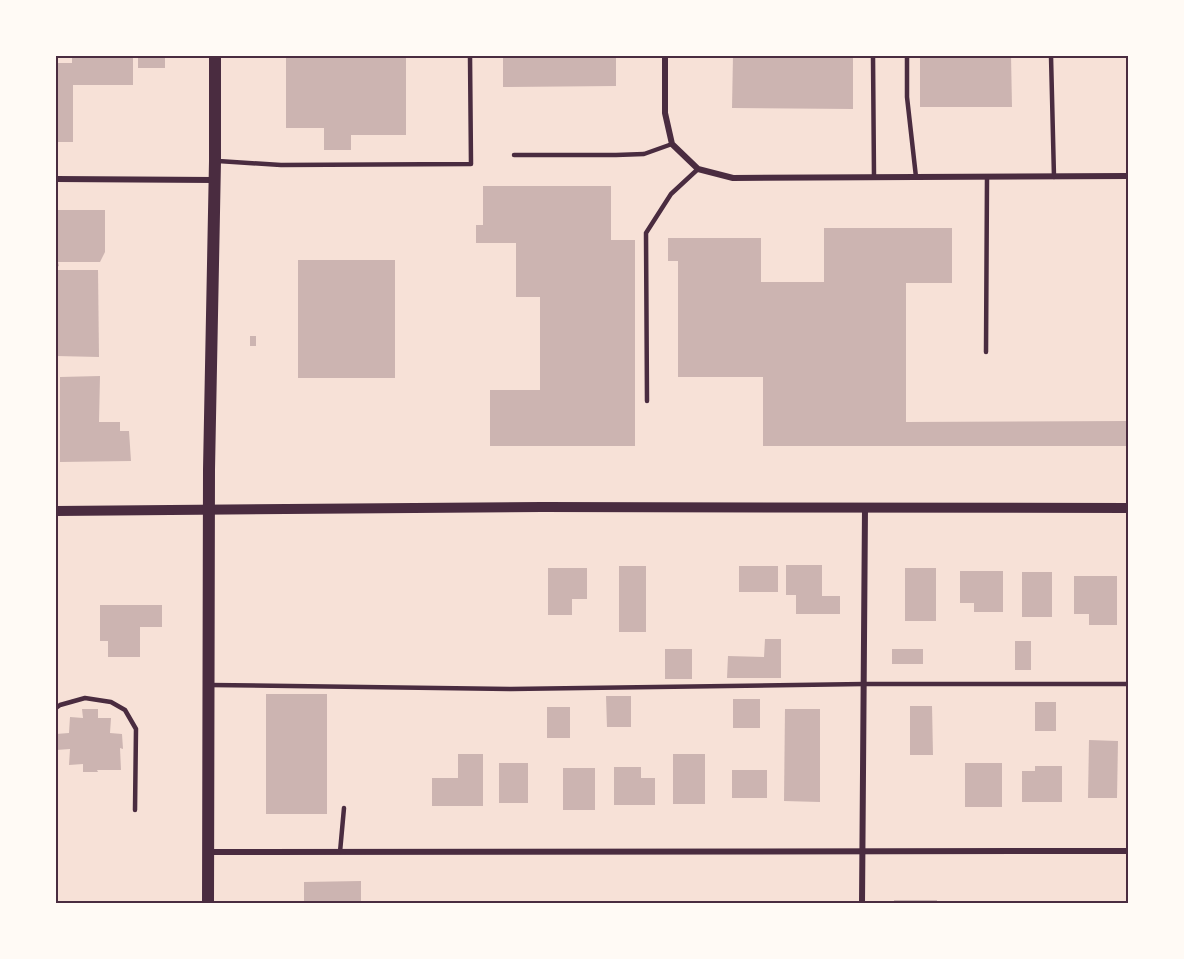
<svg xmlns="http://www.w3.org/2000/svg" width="1184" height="959" font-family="'PT Serif',serif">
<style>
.building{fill:#ccb4b1}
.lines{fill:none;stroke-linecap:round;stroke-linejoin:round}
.service{stroke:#4a2c40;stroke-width:4.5}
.minor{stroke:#4a2c40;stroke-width:6}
.tertiary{stroke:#4a2c40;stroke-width:10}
.secondary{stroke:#4a2c40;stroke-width:12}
.neatline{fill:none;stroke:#4a2c40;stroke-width:2}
</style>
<rect width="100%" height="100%" fill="#f7e1d7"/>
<g class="building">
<polygon points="72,56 133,56 133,85 73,85 73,142 56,142 56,63 72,63"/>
<rect x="138" y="56" width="27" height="12"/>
<polygon points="286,56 406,56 406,135 351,135 351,150 324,150 324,128 286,128"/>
<polygon points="503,56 616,56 616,86 503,87"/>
<polygon points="733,56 853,56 853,109 732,108"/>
<polygon points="920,56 1011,56 1012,107 920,107"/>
<polygon points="483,186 611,186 611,240 635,240 635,446 490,446 490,390 540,390 540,297 516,297 516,243 476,243 476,225 483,225"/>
<polygon points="56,210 105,210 105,252 100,262 58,262 59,266 56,267"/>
<polygon points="824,228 952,228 952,283 906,283 906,422 1128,421 1128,446 763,446 763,377 678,377 678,261 668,261 668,238 761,238 761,282 824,282"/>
<rect x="298" y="260" width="97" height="118"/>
<polygon points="56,270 98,270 99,357 56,356"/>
<rect x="250" y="336" width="6" height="10"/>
<polygon points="100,376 99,422 120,422 120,431 129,431 131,461 60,462 60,377"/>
<polygon points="786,565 822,565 822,596 840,596 840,614 796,614 796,595 786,595"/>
<rect x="619" y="566" width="27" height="66"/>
<rect x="739" y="566" width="39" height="26"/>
<polygon points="548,568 587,568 587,599 572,599 572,615 548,615"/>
<rect x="905" y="568" width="31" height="53"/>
<polygon points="960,571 1003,571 1003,612 974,612 974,603 960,603"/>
<rect x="1022" y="572" width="30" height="45"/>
<polygon points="1074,576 1117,576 1117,625 1089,625 1089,614 1074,614"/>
<polygon points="100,605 162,605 162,627 140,627 140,657 108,657 108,641 100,641"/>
<polygon points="765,639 781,639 781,678 727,678 728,656 764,657"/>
<rect x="1015" y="641" width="16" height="29"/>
<rect x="665" y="649" width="27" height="30"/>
<rect x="892" y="649" width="31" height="15"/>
<rect x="266" y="694" width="61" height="120"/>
<polygon points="606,696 631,696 631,727 607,727"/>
<rect x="733" y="699" width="27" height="29"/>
<rect x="1035" y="702" width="21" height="29"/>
<polygon points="910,706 932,706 933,755 910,755"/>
<rect x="547" y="707" width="23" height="31"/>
<polygon points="82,709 98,709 98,718 111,718 110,733 122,734 123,749 120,748 121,770 97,770 98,772 83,772 83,764 69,765 70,749 56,750 56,734 69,733 70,717 83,718"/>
<polygon points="785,709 820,709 820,802 784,801"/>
<polygon points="1089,740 1118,741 1117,798 1088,798"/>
<polygon points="458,754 483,754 483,806 432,806 432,778 458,778"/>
<rect x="673" y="754" width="32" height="50"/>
<rect x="499" y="763" width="29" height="40"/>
<rect x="965" y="763" width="37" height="44"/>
<polygon points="1035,766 1062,766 1062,802 1022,802 1022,771 1035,771"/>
<polygon points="614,767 641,767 641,778 655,778 655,805 614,805"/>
<rect x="563" y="768" width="32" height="42"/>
<rect x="732" y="770" width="35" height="28"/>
<polygon points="361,881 361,904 304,904 304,882"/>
<rect x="894" y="900" width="43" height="4"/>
</g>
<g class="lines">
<g class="service">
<polyline points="873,56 874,177"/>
<polyline points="907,56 907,97 916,177"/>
<polyline points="1051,56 1054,177"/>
<polyline points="514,155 616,155 644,154 672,144"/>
<polyline points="218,161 281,165 471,164 470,56"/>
<polyline points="986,352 987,177"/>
<polyline points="647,401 646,233 671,194 698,169"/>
<polyline points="210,685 511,689 864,684 1128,684"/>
<polyline points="56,708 60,705 85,698 111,702 125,710 136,729 135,810"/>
<polyline points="340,852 344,808"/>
</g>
<g class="minor">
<polyline points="665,56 665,113 672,144 698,169 733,178 1128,176"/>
<polyline points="56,179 214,180"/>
<polyline points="208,852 1128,851"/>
<polyline points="862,904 865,508"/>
</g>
<polyline class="tertiary" points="56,511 542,507 1128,508"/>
<polyline class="secondary" points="208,904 209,470 215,161 215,56"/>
</g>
<rect width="1184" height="959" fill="none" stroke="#fffaf5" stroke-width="114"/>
<rect x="57" y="57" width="1070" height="845" class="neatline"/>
</svg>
